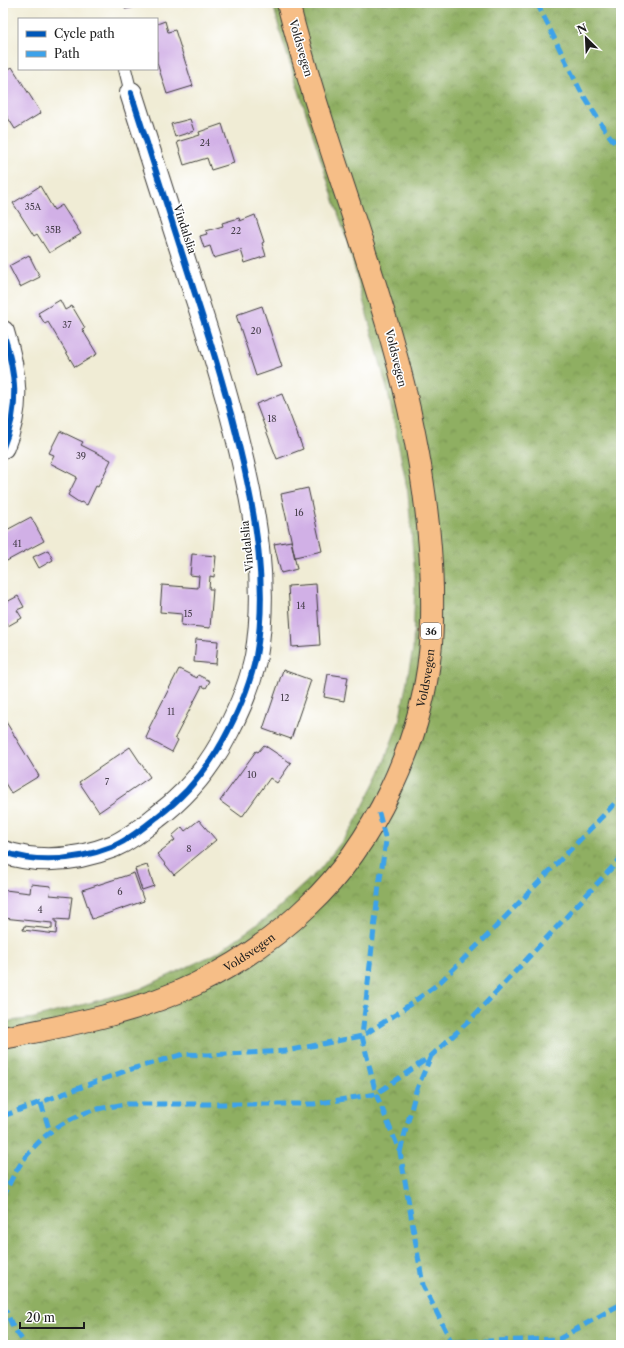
<svg xmlns="http://www.w3.org/2000/svg" width="624" height="1348" font-family="'Libre Caslon Text',serif">
<style>
.forest{fill:url(#forest-crowns);stroke:#56663f}
.building{fill:#d1b0e6}
.lines{fill:none;stroke-linecap:round;stroke-linejoin:round}
.lane-casing{stroke:#3c3b38;stroke-width:14}
.street-casing{stroke:#3c3b38;stroke-width:24}
.highway-casing{stroke:#3c3b38;stroke-width:24}
.lane{stroke:#fff;stroke-width:12}
.street{stroke:#fff;stroke-width:22}
.highway{stroke:#f6be87;stroke-width:22}
.quiet{stroke:#3da2ea;stroke-width:5;stroke-dasharray:10 5;stroke-linecap:butt}
.cycleway-casing{stroke:#fff;stroke-width:8}
.cycleway{stroke:#0057b8;stroke-width:6}
.labels{text-anchor:middle;stroke-width:3;stroke-linejoin:round;paint-order:stroke}
.number-label{font-size:9px;fill:#49414e}
.shield{fill:#fff;stroke:#606060;stroke-width:1}
.shield-label{font-size:10px;font-weight:bold;fill:#1c1c1c}
.street-label{font-size:11px;fill:#1c1c1c;stroke:#fff}
</style>
<defs>
<pattern id="forest-crowns" width="20" height="18" patternUnits="userSpaceOnUse"><rect width="20" height="18" fill="#8faf62"/><path d="M2 6a3 3 0 1 1 6 0M12 15a3 3 0 1 1 6 0" fill="none" stroke="#748e50"/></pattern>
</defs>
<rect width="100%" height="100%" fill="#fff"/>
<filter id="ink" filterUnits="userSpaceOnUse"><feTurbulence type="fractalNoise" baseFrequency=".025" numOctaves="2"/><feDisplacementMap in="SourceGraphic" scale="8" xChannelSelector="R" yChannelSelector="G"/><feConvolveMatrix kernelMatrix="1 2 1 2 8 2 1 2 1" color-interpolation-filters="sRGB"/></filter>
<filter id="wash" filterUnits="userSpaceOnUse"><feTurbulence type="fractalNoise" baseFrequency=".012" numOctaves="4" result="noise"/><feDisplacementMap in="SourceGraphic" scale="16" xChannelSelector="R" yChannelSelector="G"/><feGaussianBlur stdDeviation="0.9" result="paint"/><feColorMatrix in="noise" values="0 0 0 0 0 0 0 0 0 0 0 0 0 0 0 0 0 1.4 0 .05"/><feComposite in="paint" operator="in"/></filter>
<g filter="url(#wash)">
<rect width="100%" height="100%" fill="#f0ecd5"/>
<polygon class="forest" points="273,3 621,3 621,1345 3,1345 3,1022 34,1018 140,989 215,954 272,914 320,869 351,830 380,773 399,722 413,649 415,578 408,493 388,392 348,244 280,32"/>
<g id="blocks">
<g class="building">
<polygon points="123,3 146,3 147,5 125,9"/>
<polygon points="165,21 168,32 175,30 193,86 167,94 157,63 157,24"/>
<polygon points="12,67 41,113 15,129 3,110 3,73"/>
<polygon points="190,119 194,131 175,137 171,124"/>
<polygon points="222,124 234,163 211,170 207,158 184,165 177,142 200,135 199,132"/>
<polygon points="40,186 54,210 62,205 81,234 49,253 37,234 34,236 13,203"/>
<polygon points="255,215 264,242 262,243 266,256 245,263 241,250 214,258 210,246 204,248 200,236 207,234 206,231 223,226 222,223 239,218 240,221"/>
<polygon points="29,255 40,277 20,287 9,266"/>
<polygon points="60,300 65,310 72,306 85,328 82,329 97,354 75,367 48,322 45,324 38,313"/>
<polygon points="262,306 282,367 256,376 236,315"/>
<polygon points="282,394 303,449 277,459 256,404"/>
<polygon points="60,431 83,442 81,445 111,460 98,487 96,486 87,505 81,502 80,503 68,495 77,477 50,463 54,455 49,453"/>
<polygon points="308,488 322,551 295,557 281,494"/>
<polygon points="31,517 44,541 3,563 3,532"/>
<polygon points="291,541 297,569 281,573 274,544"/>
<polygon points="48,550 53,560 39,568 33,557"/>
<polygon points="192,554 216,556 214,577 210,576 209,589 213,589 210,628 181,625 182,614 160,612 162,585 198,588 199,576 190,575"/>
<polygon points="316,584 320,645 292,647 288,586"/>
<polygon points="18,596 24,607 17,610 22,618 8,626 3,618 3,604"/>
<polygon points="196,639 218,641 216,664 194,662"/>
<polygon points="179,669 197,678 198,675 210,681 206,688 202,686 175,738 178,740 172,752 146,738 150,729 149,728"/>
<polygon points="283,670 311,680 291,739 263,729"/>
<polygon points="328,674 348,677 344,701 324,697"/>
<polygon points="3,717 39,776 11,793 3,780"/>
<polygon points="264,745 291,763 277,783 270,778 242,817 220,801 256,751 258,752"/>
<polygon points="130,747 150,777 99,812 79,782"/>
<polygon points="199,820 216,840 174,875 157,854 175,840 172,836 182,827 185,831"/>
<polygon points="147,865 154,886 142,890 135,869"/>
<polygon points="134,873 144,901 92,919 82,890"/>
<polygon points="31,884 51,886 50,895 72,897 69,920 55,919 55,922 57,922 56,934 23,930 24,926 52,929 52,923 3,918 5,890 30,893"/>
</g>
</g>
</g>
<g filter="url(#ink)">
<use href="#blocks" fill-opacity="0" stroke="#3c3b38" stroke-width="1"/>
<g class="lines">
<g class="lane-casing">
<polyline id="lane" points="125,69 131,93"/>
</g>
<g class="street-casing">
<g id="street">
<path d="M3,332C16,373 20,407 3,447"/>
<path d="M3,852C39,864 78,860 114,846C130,839 143,828 157,817C188,794 211,765 228,731C240,708 251,681 256,656C268,587 256,516 240,450C228,399 213,349 197,300C175,231 153,162 131,93"/>
</g>
</g>
<g class="highway-casing">
<g id="highway">
<path id="s1" d="M3,1038C68,1025 136,1013 196,984C237,964 276,937 308,906C374,844 421,743 430,653C433,632 432,610 432,588C430,506 415,424 393,345C361,230 317,119 288,3"/>
</g>
</g>
<use href="#lane" class="lane"/>
<use href="#street" class="street"/>
<use href="#highway" class="highway"/>
<g class="quiet">
<polyline points="537,3 580,90 605,130 621,151"/>
<polyline points="379,813 386,841 379,885 362,1036 376,1094 400,1152 423,1285 453,1345"/>
<polyline points="41,1103 50,1132"/>
<polyline points="3,1116 128,1070 184,1054 207,1055 286,1051 362,1036 398,1013 438,984 487,936 621,797"/>
<polyline points="400,1152 416,1091 431,1056"/>
<path d="M3,1199C19,1155 51,1121 98,1109C107,1107 116,1106 125,1104H314L376,1094L431,1056L471,1019L621,858"/>
<polyline points="3,1304 13,1327 26,1345"/>
<polyline points="453,1342 559,1339 621,1304"/>
</g>
<g class="cycleway-casing">
<g id="cycleway">
<path d="M3,332C16,373 20,407 3,447"/>
<path d="M3,852C39,864 78,860 114,846C130,839 143,828 157,817C188,794 211,765 228,731C240,708 251,681 256,656C268,587 256,516 240,450C228,399 213,349 197,300C175,231 153,162 131,93"/>
</g>
</g>
<use href="#cycleway" class="cycleway"/>
</g>
</g>
<g class="labels">
<g class="number-label">
<text x="205" y="146">24</text>
<text x="33" y="210">35A</text>
<text x="53" y="233">35B</text>
<text x="236" y="234">22</text>
<text x="67" y="328">37</text>
<text x="256" y="334">20</text>
<text x="272" y="422">18</text>
<text x="81" y="459">39</text>
<text x="299" y="516">16</text>
<text x="17" y="547">41</text>
<text x="301" y="609">14</text>
<text x="188" y="617">15</text>
<text x="285" y="701">12</text>
<text x="171" y="715">11</text>
<text x="252" y="778">10</text>
<text x="107" y="785">7</text>
<text x="189" y="852">8</text>
<text x="120" y="895">6</text>
<text x="40" y="913">4</text>
</g>
<rect class="shield" x="421" y="623" width="20" height="16" rx="3"/>
<g class="shield-label">
<text x="431" y="635">36</text>
</g>
<g class="street-label">
<text transform="translate(301 48) rotate(74)" y="4">Voldsvegen</text>
<text transform="translate(185 229) rotate(72)" y="4">Vindalslia</text>
<text transform="translate(396 358) rotate(76)" y="4">Voldsvegen</text>
<text transform="translate(247 546) rotate(-96)" y="4">Vindalslia</text>
<text dy="4" stroke="none"><textPath href="#s1" startOffset="599">Voldsvegen</textPath></text>
<text dy="4" stroke="none"><textPath href="#s1" startOffset="263">Voldsvegen</textPath></text>
</g>
</g>
<rect width="624" height="1348" fill="none" stroke="#fff" stroke-width="16"/>
<rect x="18" y="18" width="140" height="52" fill="#ffffff" stroke="#a4a4a4"/>
<rect x="26" y="31" width="20" height="6" fill="#0057b8" stroke="#a4a4a4"/>
<text x="54" y="38" font-size="12" fill="#1c1c1c">Cycle path</text>
<rect x="26" y="51" width="20" height="6" fill="#3da2ea" stroke="#a4a4a4"/>
<text x="54" y="58" font-size="12" fill="#1c1c1c">Path</text>
<g transform="translate(586 38) rotate(336)" stroke="#ffffff" stroke-width="3" paint-order="stroke">
<path d="M0-3L7 15L0 10L-7 15Z" fill="#1c1c1c"/>
<text y="-6" font-size="11" font-weight="bold" text-anchor="middle" fill="#1c1c1c">N</text>
</g>
<path d="M20 1322v6h64v-6" fill="none" stroke="#1c1c1c" stroke-width="2"/>
<text x="26" y="1322" font-size="12" fill="#1c1c1c" stroke="#ffffff" stroke-width="3" paint-order="stroke">20 m</text>
</svg>
